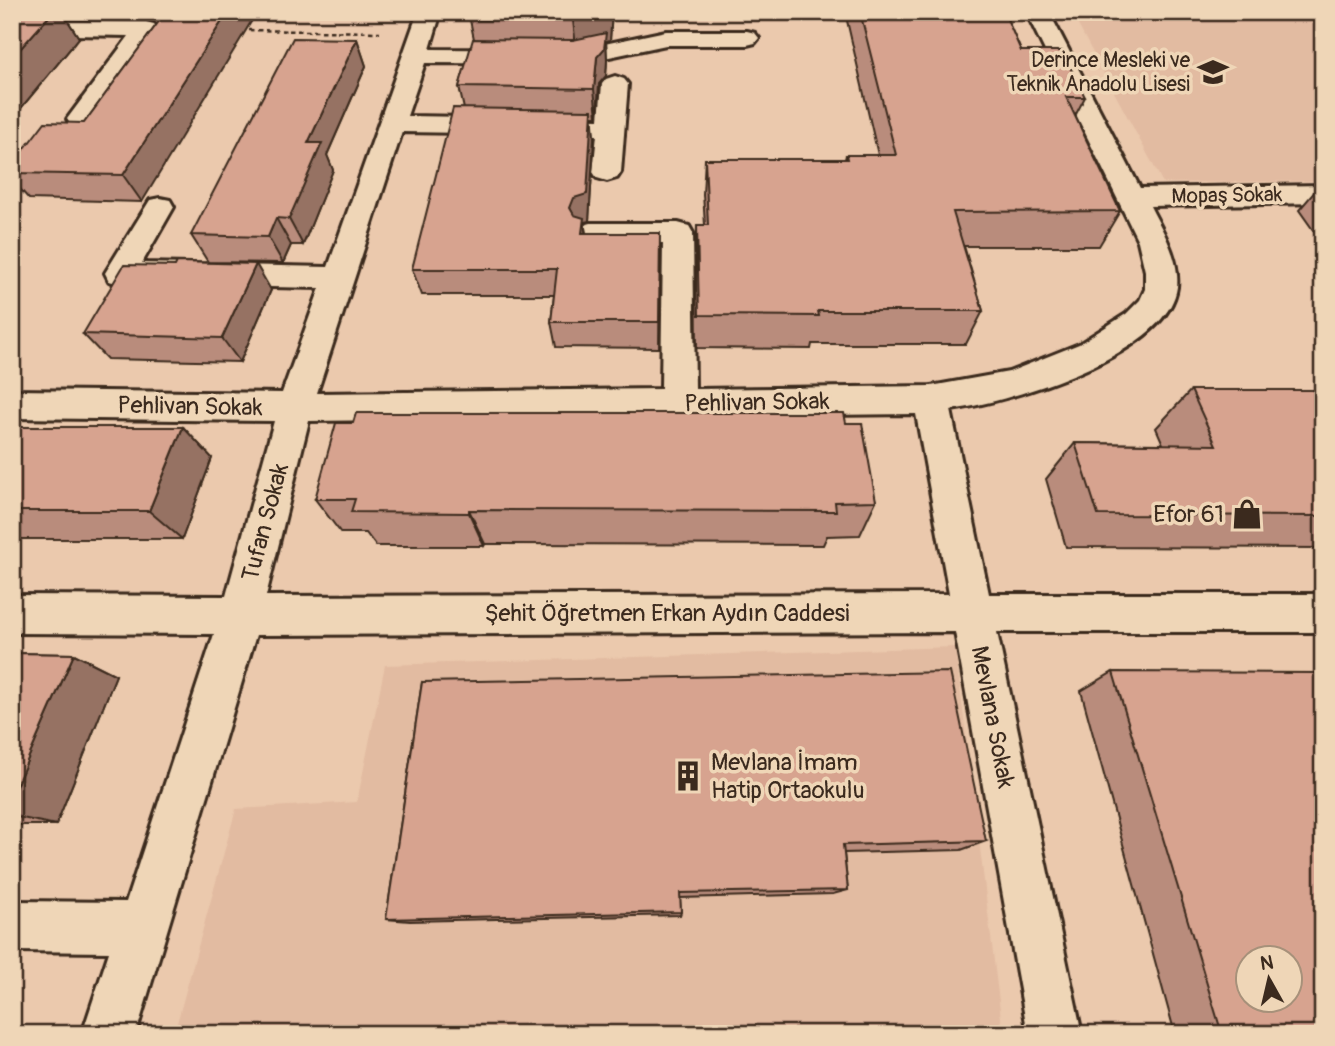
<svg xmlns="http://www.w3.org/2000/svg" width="1335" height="1046" font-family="Pangolin,sans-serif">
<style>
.built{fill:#e2bba1}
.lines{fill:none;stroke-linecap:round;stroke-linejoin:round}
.minor-casing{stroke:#3b2a1e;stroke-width:6}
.path{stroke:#3b2a1e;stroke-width:2.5;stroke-dasharray:4.5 3.5;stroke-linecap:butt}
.minor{fill:#efd6b7;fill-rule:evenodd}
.wall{fill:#b98c7b;stroke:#3b2a1e;stroke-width:2}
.shaded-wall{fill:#967264;stroke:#3b2a1e;stroke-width:2}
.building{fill:#d7a38f;stroke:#3b2a1e;stroke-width:2;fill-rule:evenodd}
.labels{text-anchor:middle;stroke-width:7;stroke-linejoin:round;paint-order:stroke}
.far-poi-label{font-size:21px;fill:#3b2a1e;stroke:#efd6b7;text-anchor:end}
.far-street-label{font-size:21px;fill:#3b2a1e;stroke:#efd6b7}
.street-label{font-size:24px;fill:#3b2a1e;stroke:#efd6b7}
.poi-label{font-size:24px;fill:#3b2a1e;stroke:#efd6b7;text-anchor:end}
</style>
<rect width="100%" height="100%" fill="#ebc9ad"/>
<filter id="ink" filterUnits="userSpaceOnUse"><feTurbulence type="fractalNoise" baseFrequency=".0143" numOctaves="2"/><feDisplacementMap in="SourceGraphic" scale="14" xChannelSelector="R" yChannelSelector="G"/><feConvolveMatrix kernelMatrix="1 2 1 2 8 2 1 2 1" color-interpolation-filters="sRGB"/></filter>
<g filter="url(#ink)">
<g class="built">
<polygon points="1071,12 1323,12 1323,181 1163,183"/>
<polygon points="955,647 1003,1034 174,1034 236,809 357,802 385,665"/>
</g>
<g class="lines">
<g class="minor-casing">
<g id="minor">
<path d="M418,12H441L430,49L576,50L666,31H747L755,33L759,38L755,43L747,45H666L576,64L425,63L407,116L599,119L602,84L606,79L615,76L624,79L628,84L621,172L617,178L607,181L597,178L593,172L597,135L402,132L317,393L661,389L663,243H591L580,240L576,233L580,226L591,223H678L689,226L693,233L695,389L931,386L1009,372L1079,344L1126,314L1140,300L1145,289V271L1138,241L1026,12H1049L1140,188L1323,185V203L1150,206C1162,230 1180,258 1177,287C1168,355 1009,402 951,410L989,594H1323V632H997L1082,1034H1028L955,632L256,635L136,1034H82L109,952L12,951V901L126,902L214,634L12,633V595L226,596L274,421L12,418V390L282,393L320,288L120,284L109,281L105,273L150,200L160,198L170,200L174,207L142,263L328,267ZM916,414L949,594L266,596L309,421Z"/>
<polygon points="12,20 146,22 154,24 158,29 89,125 80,127 71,125 67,119 129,36 12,34"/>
</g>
</g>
<polyline class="path" points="241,30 380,32"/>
<use href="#minor" class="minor"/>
</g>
<g class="wall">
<polygon points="12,12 100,12 95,19 66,18 79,38 17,113 12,113"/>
<polygon points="166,12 142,202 29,199 12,180 12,165 84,123"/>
<polygon points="473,12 612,12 610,40 606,41 607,60 606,76 599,84 597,116 592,116 594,138 589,221 584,222 586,233 660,260 659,348 556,347 551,322 554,295 422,295 412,269 464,109 459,87 474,39 470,20"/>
<polygon points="845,12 1004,12 1021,51 1085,97 1075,116 1120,211 1099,246 964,246 983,311 966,344 812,344 811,349 697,348 696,260 697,225 705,225 703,194 705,159 845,159 846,155 878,155"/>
<polygon points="357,39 366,66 327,155 333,170 303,245 291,245 283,263 208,262 191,235"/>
<polygon points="1323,182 1323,244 1299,210"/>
<polygon points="271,290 240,362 107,359 83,334"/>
<polygon points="1191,390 1323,390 1323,548 1066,547 1046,479 1075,443 1163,444 1156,428"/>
<polygon points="846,423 876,501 860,535 827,536 823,545 485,544 484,546 376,546 366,533 341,533 315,499"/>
<polygon points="12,427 183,427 212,458 182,539 12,539"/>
<polygon points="12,653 74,654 116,675 56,825 12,825"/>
<polygon points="1113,672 1323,1034 1175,1034 1081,691"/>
<polygon points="422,682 986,841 961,850 844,853 848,890 833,894 680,898 681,912 680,915 410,921 386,919"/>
</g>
<g class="shaded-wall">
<polygon points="53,12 62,12 79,38 17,113 12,108 12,58"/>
<polygon points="91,12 100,12 95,19"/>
<polygon points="228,12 257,12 142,202 123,175"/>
<polygon points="608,12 612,12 610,40 606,41 607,60 606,76 599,84 597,116 594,89 597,57 576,47 573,20"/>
<polygon points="357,39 366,66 327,155 333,170 303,245 289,219 308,143"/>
<polygon points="592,110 594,138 589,221 584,222 587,245 570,208"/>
<polygon points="276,218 291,245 283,263 268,237"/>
<polygon points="256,264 271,290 240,362 222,338"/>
<polygon points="183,427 212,458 182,539 149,511"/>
<polygon points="469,510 485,544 484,546 469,513"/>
<polygon points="74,654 116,675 56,825 12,816 12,795"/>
</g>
<g class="building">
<polygon points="12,12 53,12 12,58"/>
<polygon points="166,12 228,12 123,175 12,173 12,165 45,122 84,123"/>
<polygon points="473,12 608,12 608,13 573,20 470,20"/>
<polygon points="860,12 1004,12 1021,51 1062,51 1085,97 1066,97 1120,211 953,212 983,311 818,311 819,316 699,315 697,225 708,225 705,159 847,159 846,155 896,155"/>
<polygon points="606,33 604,49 597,57 594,89 459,87 473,39 573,40"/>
<polygon points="293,38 357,39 308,143 322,143 289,219 276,218 268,237 191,235"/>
<polygon points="453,108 592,110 587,194 574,198 570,208 574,215 584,218 582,233 660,233 659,322 551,322 557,269 412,269"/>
<polygon points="177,262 256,264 222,338 83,334 124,265 175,266"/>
<polygon points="1191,390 1323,390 1323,516 1098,515 1075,443 1216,445"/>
<polygon points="356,413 844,413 846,423 862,423 876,501 835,502 836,511 469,510 469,513 351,512 355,499 315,499 336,423 353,423"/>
<polygon points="12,427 183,427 149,511 12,511"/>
<polygon points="12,653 74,654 12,795"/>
<polygon points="950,672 986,841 843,845 848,890 680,893 681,912 386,919 422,682"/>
<path d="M1113,672L1323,673V1034H1222ZM1248,958H1290V1000H1248Z"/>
</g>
</g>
<defs>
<g id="school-bare" transform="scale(2.415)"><path d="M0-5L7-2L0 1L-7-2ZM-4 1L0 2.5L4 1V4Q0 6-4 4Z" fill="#3b2a1e" stroke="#efd6b7" stroke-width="2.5" paint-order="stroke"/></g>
<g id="shop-bare" transform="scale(2.415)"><path d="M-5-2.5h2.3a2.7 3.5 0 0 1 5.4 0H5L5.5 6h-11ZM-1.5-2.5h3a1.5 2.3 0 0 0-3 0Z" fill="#3b2a1e" stroke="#efd6b7" stroke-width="2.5" paint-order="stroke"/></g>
<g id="building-bare" transform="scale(2.415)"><path d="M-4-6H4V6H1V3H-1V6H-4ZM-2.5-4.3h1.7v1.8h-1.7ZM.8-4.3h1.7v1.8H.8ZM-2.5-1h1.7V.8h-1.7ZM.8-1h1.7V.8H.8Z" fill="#3b2a1e" stroke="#efd6b7" stroke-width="2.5" paint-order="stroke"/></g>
</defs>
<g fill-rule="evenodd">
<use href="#school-bare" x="1213" y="72"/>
<use href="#shop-bare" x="1247" y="514"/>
<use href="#building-bare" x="688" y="776"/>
</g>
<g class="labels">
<g class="far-poi-label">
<text x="1190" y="67">Derince Mesleki ve<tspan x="1190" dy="24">Teknik Anadolu Lisesi</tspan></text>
</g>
<g class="far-street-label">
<text transform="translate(1227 195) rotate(-1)" y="7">Mopaş Sokak</text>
</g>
<g class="street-label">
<text transform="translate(757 402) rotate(-1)" y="8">Pehlivan Sokak</text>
<text transform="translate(190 406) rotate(1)" y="8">Pehlivan Sokak</text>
<text transform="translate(265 522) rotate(-75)" y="8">Tufan Sokak</text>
<text x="667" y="621">Şehit Öğretmen Erkan Aydın Caddesi</text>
<text transform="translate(993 717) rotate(79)" y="8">Mevlana Sokak</text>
</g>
<g class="poi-label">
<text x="1224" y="522">Efor 61</text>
<text x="711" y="770" text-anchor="start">Mevlana İmam<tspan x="711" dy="28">Hatip Ortaokulu</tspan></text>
</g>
</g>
<rect width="1335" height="1046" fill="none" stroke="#efd6b7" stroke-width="42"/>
<rect x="21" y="21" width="1293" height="1004" fill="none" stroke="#3b2a1e" stroke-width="2.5" filter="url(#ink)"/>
<g transform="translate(1269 979) rotate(352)"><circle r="33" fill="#efd6b7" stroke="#a7917a" stroke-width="2"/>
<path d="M0-5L12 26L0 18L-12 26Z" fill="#3b2a1e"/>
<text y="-10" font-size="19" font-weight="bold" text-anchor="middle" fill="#3b2a1e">N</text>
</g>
</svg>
